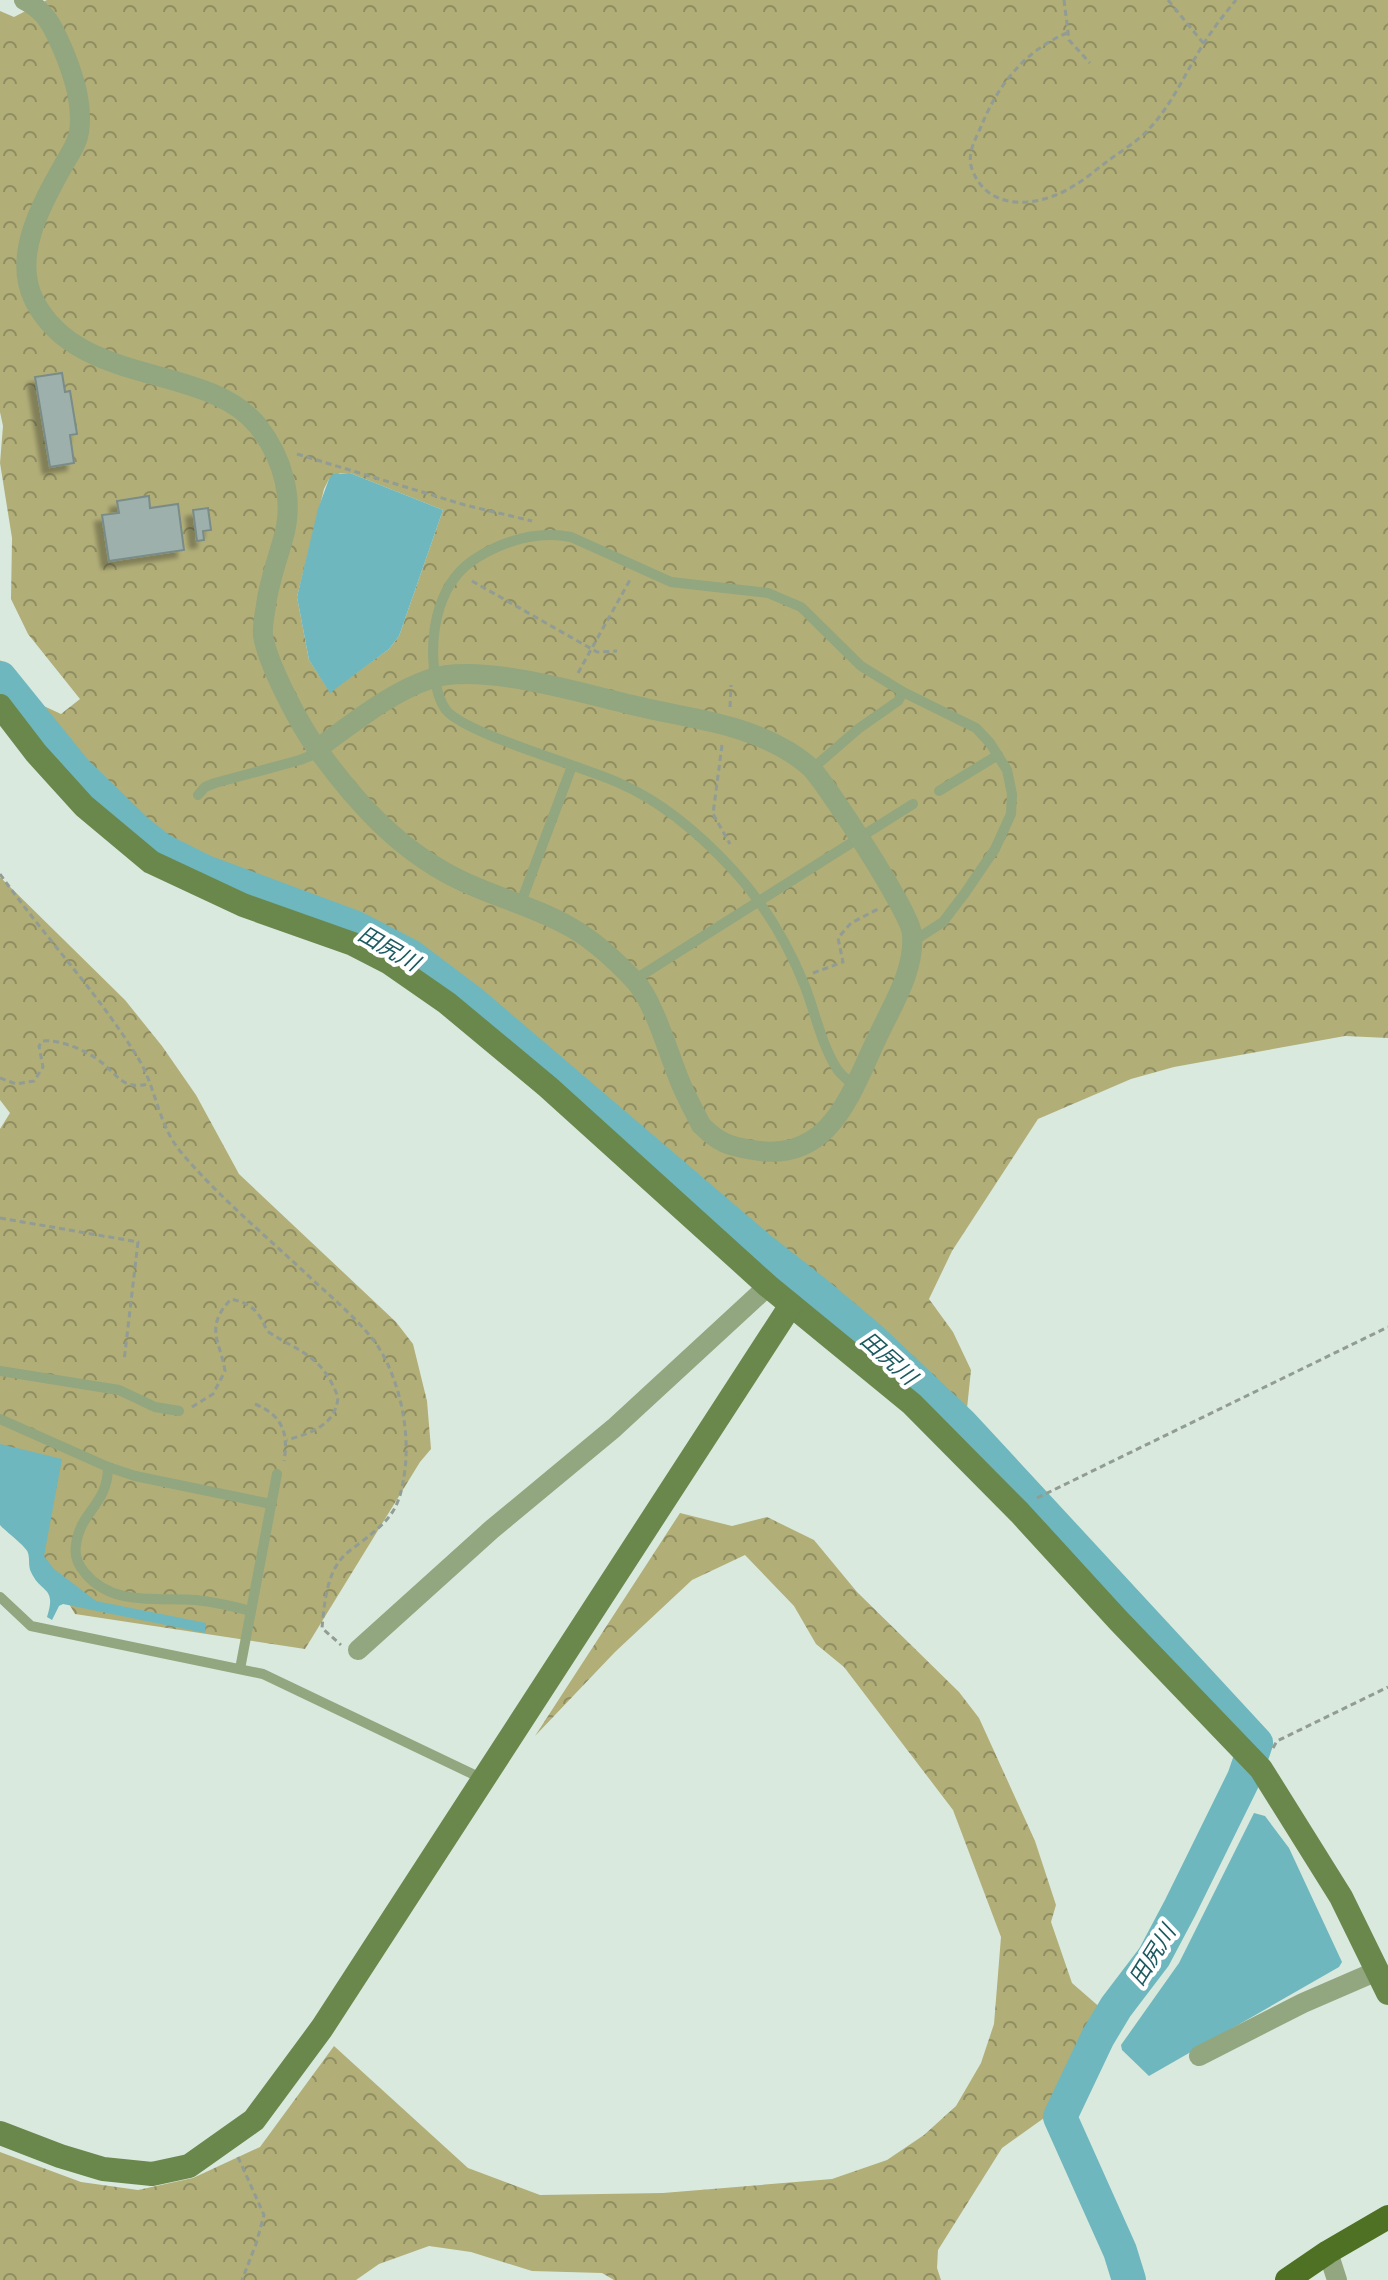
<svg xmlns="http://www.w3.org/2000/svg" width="1388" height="2280" font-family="Lato,'Noto Sans JP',sans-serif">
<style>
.forest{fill:url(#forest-crowns);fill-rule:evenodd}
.water{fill:#6eb7be}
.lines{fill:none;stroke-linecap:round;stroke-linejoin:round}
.river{stroke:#6eb7be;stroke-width:34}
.building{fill:#9db0ab;stroke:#7a8c88;stroke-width:2;filter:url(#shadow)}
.path{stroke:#919c94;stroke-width:3;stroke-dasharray:6 4;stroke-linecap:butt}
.lane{stroke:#92a67f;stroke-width:10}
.street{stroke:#92a67f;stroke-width:20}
.secondary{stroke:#6a874c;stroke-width:24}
.primary{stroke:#4e7123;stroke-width:24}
.labels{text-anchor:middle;stroke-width:8;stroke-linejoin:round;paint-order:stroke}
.water-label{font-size:22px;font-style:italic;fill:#1c5a60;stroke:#fff}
</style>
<defs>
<pattern id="forest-crowns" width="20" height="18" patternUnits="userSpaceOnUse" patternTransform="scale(2)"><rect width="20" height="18" fill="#b1ae78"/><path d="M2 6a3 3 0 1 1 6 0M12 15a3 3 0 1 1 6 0" fill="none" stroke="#8f8d62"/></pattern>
<filter id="shadow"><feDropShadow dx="-7" dy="7" stdDeviation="2" flood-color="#0004"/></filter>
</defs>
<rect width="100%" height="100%" fill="#dae9de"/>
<g class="forest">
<path d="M47,0H1388V1038L1345,1036L1174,1067L1131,1079L1038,1119L952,1251L929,1299L953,1332L971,1370L964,1437L844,1324L439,984L398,954L339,926L199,876L139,838L110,815L66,772L0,690V660L33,701L61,714L80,699L28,634L11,599L12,538L0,463L3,426L0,412V11L14,17ZM340,473H350L443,510L399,636L389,649L330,692L309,660L297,597L324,489L329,479Z"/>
<polygon points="0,877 125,1000 162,1046 196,1095 239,1174 396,1322 413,1344 427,1401 431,1449 420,1462 305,1649 75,1614 0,1487 0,1129 10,1113 0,1100"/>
<polygon points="680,1513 732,1526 767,1517 814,1540 857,1592 959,1692 979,1718 1035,1841 1056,1905 1051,1922 1072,1983 1103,2010 1051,2113 1002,2148 938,2250 937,2268 941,2280 614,2280 602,2273 532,2271 471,2252 429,2246 379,2264 356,2280 0,2280 0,2152 81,2182 138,2190 193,2178 260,2147 334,2046 468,2168 540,2195 663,2193 832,2179 887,2160 924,2135 956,2106 981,2063 994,2024 1001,1937 953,1810 844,1667 816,1644 794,1606 745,1555 692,1580 615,1652 535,1736"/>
</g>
<g class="water">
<polygon points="350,473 443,510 399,636 389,649 330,693 309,660 297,597 318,509 329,479 333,474"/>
<path d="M0,1444L62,1459L44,1556L54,1569L96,1601L206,1623L205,1633L63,1604L59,1606L52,1620L47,1617C57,1586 41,1594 31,1572C28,1566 30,1559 28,1553C26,1546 6,1532 0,1525Z"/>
<polygon points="1254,1813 1265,1816 1289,1848 1342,1962 1339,1967 1149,2076 1122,2050 1121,2045 1179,1963"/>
</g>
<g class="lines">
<polyline class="river" points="0,678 76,772 137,831 161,850 205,872 356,928 410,956 471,1002 758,1247 815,1292 871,1339 961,1424 1256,1743 1244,1778 1180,1908 1154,1957 1116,2007 1098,2037 1060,2117 1120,2251 1129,2280"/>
</g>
<g class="building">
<polygon points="62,373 65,392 70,391 77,434 70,435 74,463 50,467 35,377"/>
<polygon points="149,496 150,508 178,504 184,550 109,561 102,515 119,513 117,501"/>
<polygon points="208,508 211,530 203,531 204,540 197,541 193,510"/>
</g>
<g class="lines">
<g class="path">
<polyline points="1064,0 1069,40 1090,63"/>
<polyline points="1168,0 1204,44"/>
<path d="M1067,33C1024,51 997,86 980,129C974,141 967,156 972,169C988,214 1042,207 1075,185C1087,178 1098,168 1109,160C1120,152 1133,144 1143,135C1173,107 1187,67 1210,34C1218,22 1227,11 1236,0"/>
<polyline points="297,454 465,505 532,521"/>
<polyline points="472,581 597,652 617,651"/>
<polyline points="578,673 631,578"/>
<polyline points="730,707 731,685"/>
<polyline points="722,745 713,814 730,844"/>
<path d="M0,874C44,936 98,993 138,1058C156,1087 158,1124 180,1151C220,1199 270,1239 315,1282C335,1300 358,1320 375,1342C399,1376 410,1429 405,1469C400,1510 391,1519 360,1543C352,1549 343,1555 338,1563C326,1581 324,1607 322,1628L341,1645"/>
<polyline points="813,973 843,962 838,938 851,923 880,908"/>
<path d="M0,1078L16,1084L34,1081L43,1067L39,1046L43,1041C59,1039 88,1051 101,1062C119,1076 122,1090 149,1084"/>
<polyline points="0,1218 138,1242 124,1361"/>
<path d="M255,1404C282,1415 289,1433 284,1461"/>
<path d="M192,1407L213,1394L225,1371C220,1340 204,1328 231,1299C252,1304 259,1311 267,1331C302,1354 321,1354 338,1397C336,1425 311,1433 287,1440"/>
<polyline points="1037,1498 1388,1327"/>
<polyline points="1273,1748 1277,1741 1388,1687"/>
<polyline points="238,2157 264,2215 256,2244 242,2280"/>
</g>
<g class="lane">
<polyline points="812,769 858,729 898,701 903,692"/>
<polyline points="939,791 998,755"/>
<polyline points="198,795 205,787 215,783 300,760 320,752"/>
<polyline points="520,905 572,766"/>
<polyline points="634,980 913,804"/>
<path d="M854,1086C849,1081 841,1075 837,1069C821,1044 815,1011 804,984C787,942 765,905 734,871C701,835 663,802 619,783C585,767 465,734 446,710C438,699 435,682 434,669C430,629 439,580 478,557C506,540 538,531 571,537L671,582L768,593L801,607L861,666L903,692L976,728L990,743L1007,770L1012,794L1011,814L995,849L965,893L943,922L912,942"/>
<polyline points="0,1371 119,1390 155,1407 179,1411"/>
<polyline points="0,1419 108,1467 135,1476 271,1504"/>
<path d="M108,1467C108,1505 80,1511 76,1545C74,1556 78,1565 85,1573C113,1607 157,1597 196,1600C214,1602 232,1606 251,1611"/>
<polyline points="0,1597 31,1626 263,1674 483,1779"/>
<polyline points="240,1669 277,1474"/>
</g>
<g class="street">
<path d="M24,0C47,11 54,29 64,52C74,77 83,104 79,132C77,145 69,155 63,166C42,203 12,256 34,300C78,388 207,362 258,426C283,458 295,500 283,539C277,561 269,582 266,605C265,614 262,625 263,635C267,663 300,726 318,750C355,801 397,848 454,877C492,897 535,906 572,928C595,941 617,962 635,981C655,1003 669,1056 681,1084C687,1098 694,1111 701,1125C719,1143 728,1146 753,1150C831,1164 851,1092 878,1036C893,1004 915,970 912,934C911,913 829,788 812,769C805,762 796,756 788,751C740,722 685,718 632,705C580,693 480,662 430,679C389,693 352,724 317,749"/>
<polyline points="358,1650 491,1530 614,1428 768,1286"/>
<polyline points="1199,2056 1303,2003 1377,1971"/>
<polyline points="1328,2252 1337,2280"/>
</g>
<g class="secondary">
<polyline points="0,706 36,753 84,806 151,862 243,905 353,944 388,962 447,1003 548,1087 768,1286 912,1404 1020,1513 1118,1620 1261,1769 1341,1897 1388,1993"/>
<polyline points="0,2133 60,2156 103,2169 152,2174 189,2166 254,2120 322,2028 791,1305"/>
</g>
<polyline class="primary" points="1287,2280 1328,2252 1388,2217"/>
</g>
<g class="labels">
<g class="water-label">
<text transform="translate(389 948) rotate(30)" y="8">田尻川</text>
<text transform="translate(889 1358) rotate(42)" y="8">田尻川</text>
<text transform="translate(1152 1955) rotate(-58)" y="8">田尻川</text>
</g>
</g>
</svg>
